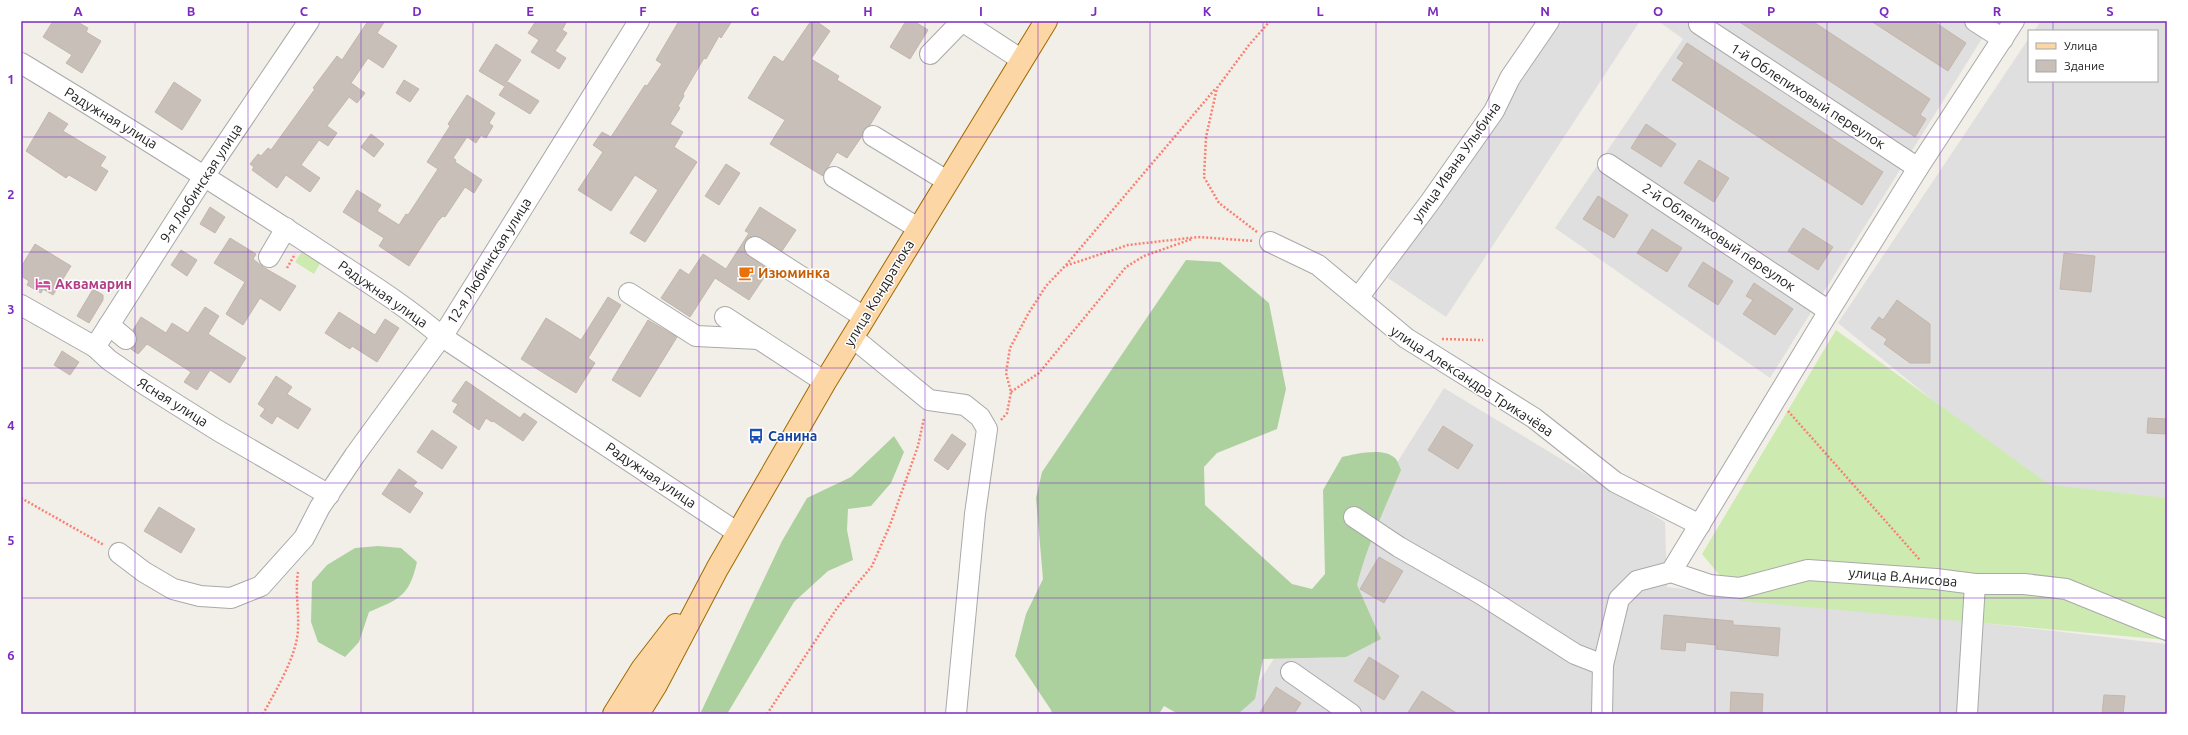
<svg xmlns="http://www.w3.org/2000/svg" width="2188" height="735" font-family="Ubuntu,sans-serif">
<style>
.residential{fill:#e0dfdf}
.grass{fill:#cdebb0}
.forest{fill:#add19e}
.building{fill:#c7bfb8;stroke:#c4b6ab}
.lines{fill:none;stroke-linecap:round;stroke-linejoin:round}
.minor-casing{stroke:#a9a9a9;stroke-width:22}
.major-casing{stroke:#a06b00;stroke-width:24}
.path{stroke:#fa8072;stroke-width:2.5;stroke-dasharray:2 2;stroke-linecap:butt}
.minor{stroke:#fff;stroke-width:20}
.major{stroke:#fcd6a4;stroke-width:22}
.grid{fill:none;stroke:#7b2cbf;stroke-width:1;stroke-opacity:0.55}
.labels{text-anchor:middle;stroke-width:3;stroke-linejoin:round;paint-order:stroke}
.street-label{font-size:14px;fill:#222;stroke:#fff}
.food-label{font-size:14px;font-weight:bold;fill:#c56008;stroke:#fff;text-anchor:start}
.hotel-label{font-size:14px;font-weight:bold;fill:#b23c85;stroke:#fff;text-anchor:start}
.transit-label{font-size:14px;font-weight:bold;fill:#164399;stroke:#fff;text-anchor:start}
.neatline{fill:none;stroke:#7b2cbf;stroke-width:1.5}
.grid-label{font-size:13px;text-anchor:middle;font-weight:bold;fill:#7b2cbf}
</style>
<rect width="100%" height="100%" fill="#f2efe9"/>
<g class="residential">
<polygon points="1562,21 1640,21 1446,317 1388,278"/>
<polygon points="1658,21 1993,21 1770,378 1555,228 1683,39"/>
<polygon points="2041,21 2167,21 2167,501 2043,490 1838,323 2029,38 2029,81 2157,81 2157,31 2034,31"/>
<polygon points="1444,388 1665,522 1667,587 2167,644 2167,714 1239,714"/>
</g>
<g class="grass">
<polygon points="303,250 321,262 314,274 295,262"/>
<polygon points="1836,330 2050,485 2167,498 2167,640 1741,601 1702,554"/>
</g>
<g class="forest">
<path d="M1186,260L1220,262L1269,303L1286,389L1277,429L1217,453L1204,467L1205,505L1292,584L1312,589L1325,574L1323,490L1342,457C1356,454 1383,447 1395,458C1398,461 1399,466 1401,470C1385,508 1367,545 1357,585L1381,639L1346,657L1263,659L1255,699L1238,714H1178L1164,706L1159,714H1052L1051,710L1015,656L1026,614L1043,579L1036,498L1042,472Z"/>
<polygon points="894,436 904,452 891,483 871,506 848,509 847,530 853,560 828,571 794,602 727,714 700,714 782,541 807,498 851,477"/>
<path d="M378,546L401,548L417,562C409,597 399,599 369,612L359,642L345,657L318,642L311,622L312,582L327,565L355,548Z"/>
</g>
<g class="building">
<polygon points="53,21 76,21 88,28 86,32 101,41 82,73 66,63 72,55 43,37"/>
<polygon points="368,21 385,21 377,33 397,46 383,68 368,58 351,83 365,93 357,103 349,97 327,126 337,133 328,146 319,140 301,165 320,178 310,192 286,175 277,188 252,170 254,167 250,164 258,154 261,156 268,148 271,150 315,89 313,88 337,56 342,60"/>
<polygon points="536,21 567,21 562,30 567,33 555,51 566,58 559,69 531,52 539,40 528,33"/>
<polygon points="679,21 732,21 721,38 719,36 706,59 704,58 683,94 684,96 678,106 680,108 670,124 683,132 674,147 697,162 645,242 630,233 658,190 635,175 611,211 578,190 603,152 593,145 602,132 611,137 645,85 647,86 662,64 656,60"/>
<polygon points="811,21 816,21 830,31 811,59 839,76 837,80 881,107 870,125 863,130 862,136 847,158 837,152 823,176 770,144 785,120 748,98 774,56 783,62"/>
<polygon points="906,21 914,21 928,30 910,59 890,47"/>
<polygon points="1738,21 1812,21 1930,99 1920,115 1926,119 1915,137"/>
<polygon points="1871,21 1933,21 1966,43 1948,71"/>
<polygon points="1687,43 1883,172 1862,205 1672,80 1684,63 1677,58"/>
<polygon points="496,44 521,60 504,86 479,71"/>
<polygon points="404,80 419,89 410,102 396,93"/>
<polygon points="174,82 201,100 182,130 155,112"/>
<polygon points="508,82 539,101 530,114 499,95"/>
<polygon points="467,95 495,113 489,123 493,126 486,138 481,135 476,143 467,137 453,158 456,160 455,162 482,180 474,193 465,187 445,217 443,216 438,221 409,266 379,246 384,238 343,212 357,190 381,205 377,211 399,225 406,214 408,215 438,169 427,162 450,126 448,124"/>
<polygon points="49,112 68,124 63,131 106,157 100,166 108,171 96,191 69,175 66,178 26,151"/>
<polygon points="1646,124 1676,144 1661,167 1631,148"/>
<polygon points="371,134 384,144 374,157 361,147"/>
<polygon points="1699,160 1729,178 1714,202 1684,183"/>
<polygon points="726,164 740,173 719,205 705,196"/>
<polygon points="1598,196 1628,215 1614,238 1583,219"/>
<polygon points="210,207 225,217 215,233 200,224"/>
<polygon points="760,207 796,230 782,251 756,236 750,237 746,240 744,246 745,253 769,270 749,300 715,278 690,317 661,298 680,269 689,275 703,254 726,269 749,233 745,231"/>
<polygon points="1803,228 1833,247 1818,270 1788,251"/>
<polygon points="1652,229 1682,248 1667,272 1637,253"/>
<polygon points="230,238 256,254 253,259 263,267 296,286 280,311 260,298 243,325 226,314 245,282 214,263"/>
<polygon points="35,244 71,266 53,295 43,289 41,293 27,285 29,281 21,276 21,267"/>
<polygon points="181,250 197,260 187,276 171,265"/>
<polygon points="2064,253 2095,256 2091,292 2060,289"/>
<polygon points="1703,262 1733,281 1718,305 1688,286"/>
<polygon points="1754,283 1793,309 1775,335 1743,314 1753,300 1746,296"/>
<polygon points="93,289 103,295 103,300 89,323 77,316"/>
<polygon points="608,297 621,305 588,358 595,363 576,393 521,359 546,318 581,340"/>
<polygon points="1897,300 1930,324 1930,363 1910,363 1884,344 1887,339 1871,328 1879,317 1883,320"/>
<polygon points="205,307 219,316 208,334 246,358 230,383 210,370 197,390 184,382 191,372 147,344 138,354 131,349 137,340 137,335 133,330 141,317 166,333 172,323 188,333"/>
<polygon points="339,312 375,335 385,319 399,328 377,362 352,346 350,349 325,333"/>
<polygon points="648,320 677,337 640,397 612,380"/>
<polygon points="62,351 79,362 70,375 54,365"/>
<polygon points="276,376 292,387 287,394 311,409 298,429 277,416 272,424 260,416 265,409 258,404"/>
<polygon points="466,381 520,418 524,413 537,422 523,441 493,421 492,422 486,418 479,430 453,412 458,404 452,401"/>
<polygon points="2148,418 2167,419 2167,434 2147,433"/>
<polygon points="1443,426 1473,445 1458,469 1428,450"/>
<polygon points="432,430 457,447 442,469 417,452"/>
<polygon points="952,434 966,444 948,470 934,460"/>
<polygon points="399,469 417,482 413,486 423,493 410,513 382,494"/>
<polygon points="159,507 195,529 181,553 144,531"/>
<polygon points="1379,557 1403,571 1384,603 1360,589"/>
<polygon points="1664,615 1733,621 1733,625 1780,628 1778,656 1716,649 1717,645 1686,642 1685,651 1661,649"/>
<polygon points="1369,657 1399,676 1384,700 1354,681"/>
<polygon points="1276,687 1301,703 1294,714 1259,714"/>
<polygon points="1422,691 1458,714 1407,714"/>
<polygon points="1731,692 1763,694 1762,714 1730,714"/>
<polygon points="2104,695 2125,696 2123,714 2102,714"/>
</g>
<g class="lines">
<g class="minor-casing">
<g id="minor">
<polyline points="962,21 1022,60"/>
<polyline points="1975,21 2003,39"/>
<polyline points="1699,24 1918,168"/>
<polyline points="930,54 962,21"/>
<path d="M21,63C117,121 211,180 305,241C351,272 399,300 441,336L738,533"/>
<polyline points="873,136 947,181"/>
<polyline points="1608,164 1829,311"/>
<polyline points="834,177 918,228"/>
<polyline points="1270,242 1318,265 1406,338 1534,418 1615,482 1700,525"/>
<polyline points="755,247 864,317"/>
<polyline points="269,257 286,228"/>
<polyline points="629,293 696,336 759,339"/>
<polyline points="1358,298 1430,202 1494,111 1510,78 1549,21"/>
<polyline points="21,305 95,347 109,360 144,384 217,430 329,495"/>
<polyline points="725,317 825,382"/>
<polyline points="109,325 126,339"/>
<polyline points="852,337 929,400 965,405 980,417 987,429 975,514 956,714"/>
<polyline points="95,347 205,175 309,21"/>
<polyline points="1354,517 1399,547 1481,594 1575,654 1603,665"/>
<polyline points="119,553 144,572 173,589 200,596 231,598 261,586 304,538 320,507 355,455 449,326 639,21"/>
<polyline points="1671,572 1829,311 1918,168 2014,21"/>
<polyline points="1291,672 1351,714"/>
<polyline points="1602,714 1603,665 1619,599 1637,581 1671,572 1710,585 1740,588 1808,570 1936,579 1975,584 2024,584 2066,589 2167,630"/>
<polyline points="1967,714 1975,584"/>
</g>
</g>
<g class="major-casing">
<g id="major">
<polyline points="614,714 642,669 676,625"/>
<polyline points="638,714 656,685 717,569 825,382 1046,21"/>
</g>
</g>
<g class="path">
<polyline points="1257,232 1219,203 1204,177 1206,137 1217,88 1249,45 1270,21"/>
<polyline points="1066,265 1216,88"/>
<polyline points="287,268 295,254"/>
<polyline points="1442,339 1483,340"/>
<polyline points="1011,392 1039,373 1126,267 1144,256 1192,239"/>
<polyline points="1788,411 1920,560"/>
<polyline points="1001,420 1007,413 1011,392 1006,373 1010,348 1028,314 1046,286 1065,266 1128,245 1198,237 1254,241"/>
<polyline points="21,498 104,545"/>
<path d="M263,714C275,692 298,654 298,628C299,609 295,592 298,572"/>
<polyline points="767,714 837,608 872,566 890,525 918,446 924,418"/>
</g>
<use href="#minor" class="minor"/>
<use href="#major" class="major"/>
</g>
<path class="grid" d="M135,21V714M248,21V714M361,21V714M473,21V714M586,21V714M699,21V714M812,21V714M925,21V714M1038,21V714M1150,21V714M1263,21V714M1376,21V714M1489,21V714M1602,21V714M1715,21V714M1827,21V714M1940,21V714M2053,21V31M2053,81V714M21,137H2167M21,252H2167M21,368H2167M21,483H2167M21,598H2167"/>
<defs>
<g id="cafe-bare" transform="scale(1.2)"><path d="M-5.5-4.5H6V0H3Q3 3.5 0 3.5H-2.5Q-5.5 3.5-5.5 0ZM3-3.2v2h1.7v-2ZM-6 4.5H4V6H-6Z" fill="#e8710a" stroke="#fff" stroke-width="2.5" paint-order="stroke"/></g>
<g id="hotel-bare" transform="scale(1.2)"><path d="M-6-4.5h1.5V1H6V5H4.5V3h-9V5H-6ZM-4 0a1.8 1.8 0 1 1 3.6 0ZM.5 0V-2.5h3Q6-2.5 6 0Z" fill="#d1479c" stroke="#fff" stroke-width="2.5" paint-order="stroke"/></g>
<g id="bus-bare" transform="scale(1.2)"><path d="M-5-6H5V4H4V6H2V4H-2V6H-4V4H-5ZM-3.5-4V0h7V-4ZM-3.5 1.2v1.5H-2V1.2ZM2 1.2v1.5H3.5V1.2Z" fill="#1a4fb4" stroke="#fff" stroke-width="2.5" paint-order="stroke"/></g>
</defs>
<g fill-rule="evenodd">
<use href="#cafe-bare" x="746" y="273"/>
<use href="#hotel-bare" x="43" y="284"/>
<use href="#bus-bare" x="756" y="436"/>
</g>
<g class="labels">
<g class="street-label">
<text transform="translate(1808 96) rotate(33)" y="5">1-й Облепиховый переулок</text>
<text transform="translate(111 118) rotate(31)" y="5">Радужная улица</text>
<text transform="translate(1456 162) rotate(-55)" y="5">улица Ивана Улыбина</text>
<text transform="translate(201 183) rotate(-57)" y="5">9-я Любинская улица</text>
<text transform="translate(1719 237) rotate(34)" y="5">2-й Облепиховый переулок</text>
<text transform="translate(489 261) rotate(-58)" y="5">12-я Любинская улица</text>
<text transform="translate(879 293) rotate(-59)" y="5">улица Кондратюка</text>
<text transform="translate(383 294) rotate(35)" y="5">Радужная улица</text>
<text transform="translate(1472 381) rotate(33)" y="5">улица Александра Трикачёва</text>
<text transform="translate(173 402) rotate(32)" y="5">Ясная улица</text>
<text transform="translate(651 475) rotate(34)" y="5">Радужная улица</text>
<text transform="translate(1903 577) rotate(5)" y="5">улица В.Анисова</text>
</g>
<g class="food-label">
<text x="758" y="278">Изюминка</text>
</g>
<g class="hotel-label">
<text x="55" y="289">Аквамарин</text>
</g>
<g class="transit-label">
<text x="768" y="441">Санина</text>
</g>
</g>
<rect width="2188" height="735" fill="none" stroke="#ffffff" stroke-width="44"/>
<rect x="2028" y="30" width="130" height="52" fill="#ffffff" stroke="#a7a7a7"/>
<rect x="2036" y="43" width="20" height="6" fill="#fcd6a4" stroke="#a7a7a7"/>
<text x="2064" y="50" font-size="12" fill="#222222">Улица</text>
<rect x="2036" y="60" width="20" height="12" fill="#c7bfb8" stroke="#a7a7a7"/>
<text x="2064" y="70" font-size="12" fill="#222222">Здание</text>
<rect x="22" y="22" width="2144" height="691" class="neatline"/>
<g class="grid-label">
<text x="78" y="16">A</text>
<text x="191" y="16">B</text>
<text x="304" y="16">C</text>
<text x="417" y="16">D</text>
<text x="530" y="16">E</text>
<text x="643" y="16">F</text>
<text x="755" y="16">G</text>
<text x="868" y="16">H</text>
<text x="981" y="16">I</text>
<text x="1094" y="16">J</text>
<text x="1207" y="16">K</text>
<text x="1320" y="16">L</text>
<text x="1433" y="16">M</text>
<text x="1545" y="16">N</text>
<text x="1658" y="16">O</text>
<text x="1771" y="16">P</text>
<text x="1884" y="16">Q</text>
<text x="1997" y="16">R</text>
<text x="2110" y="16">S</text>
<text x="11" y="84">1</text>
<text x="11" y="199">2</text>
<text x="11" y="314">3</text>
<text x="11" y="430">4</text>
<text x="11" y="545">5</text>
<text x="11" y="660">6</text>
</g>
</svg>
